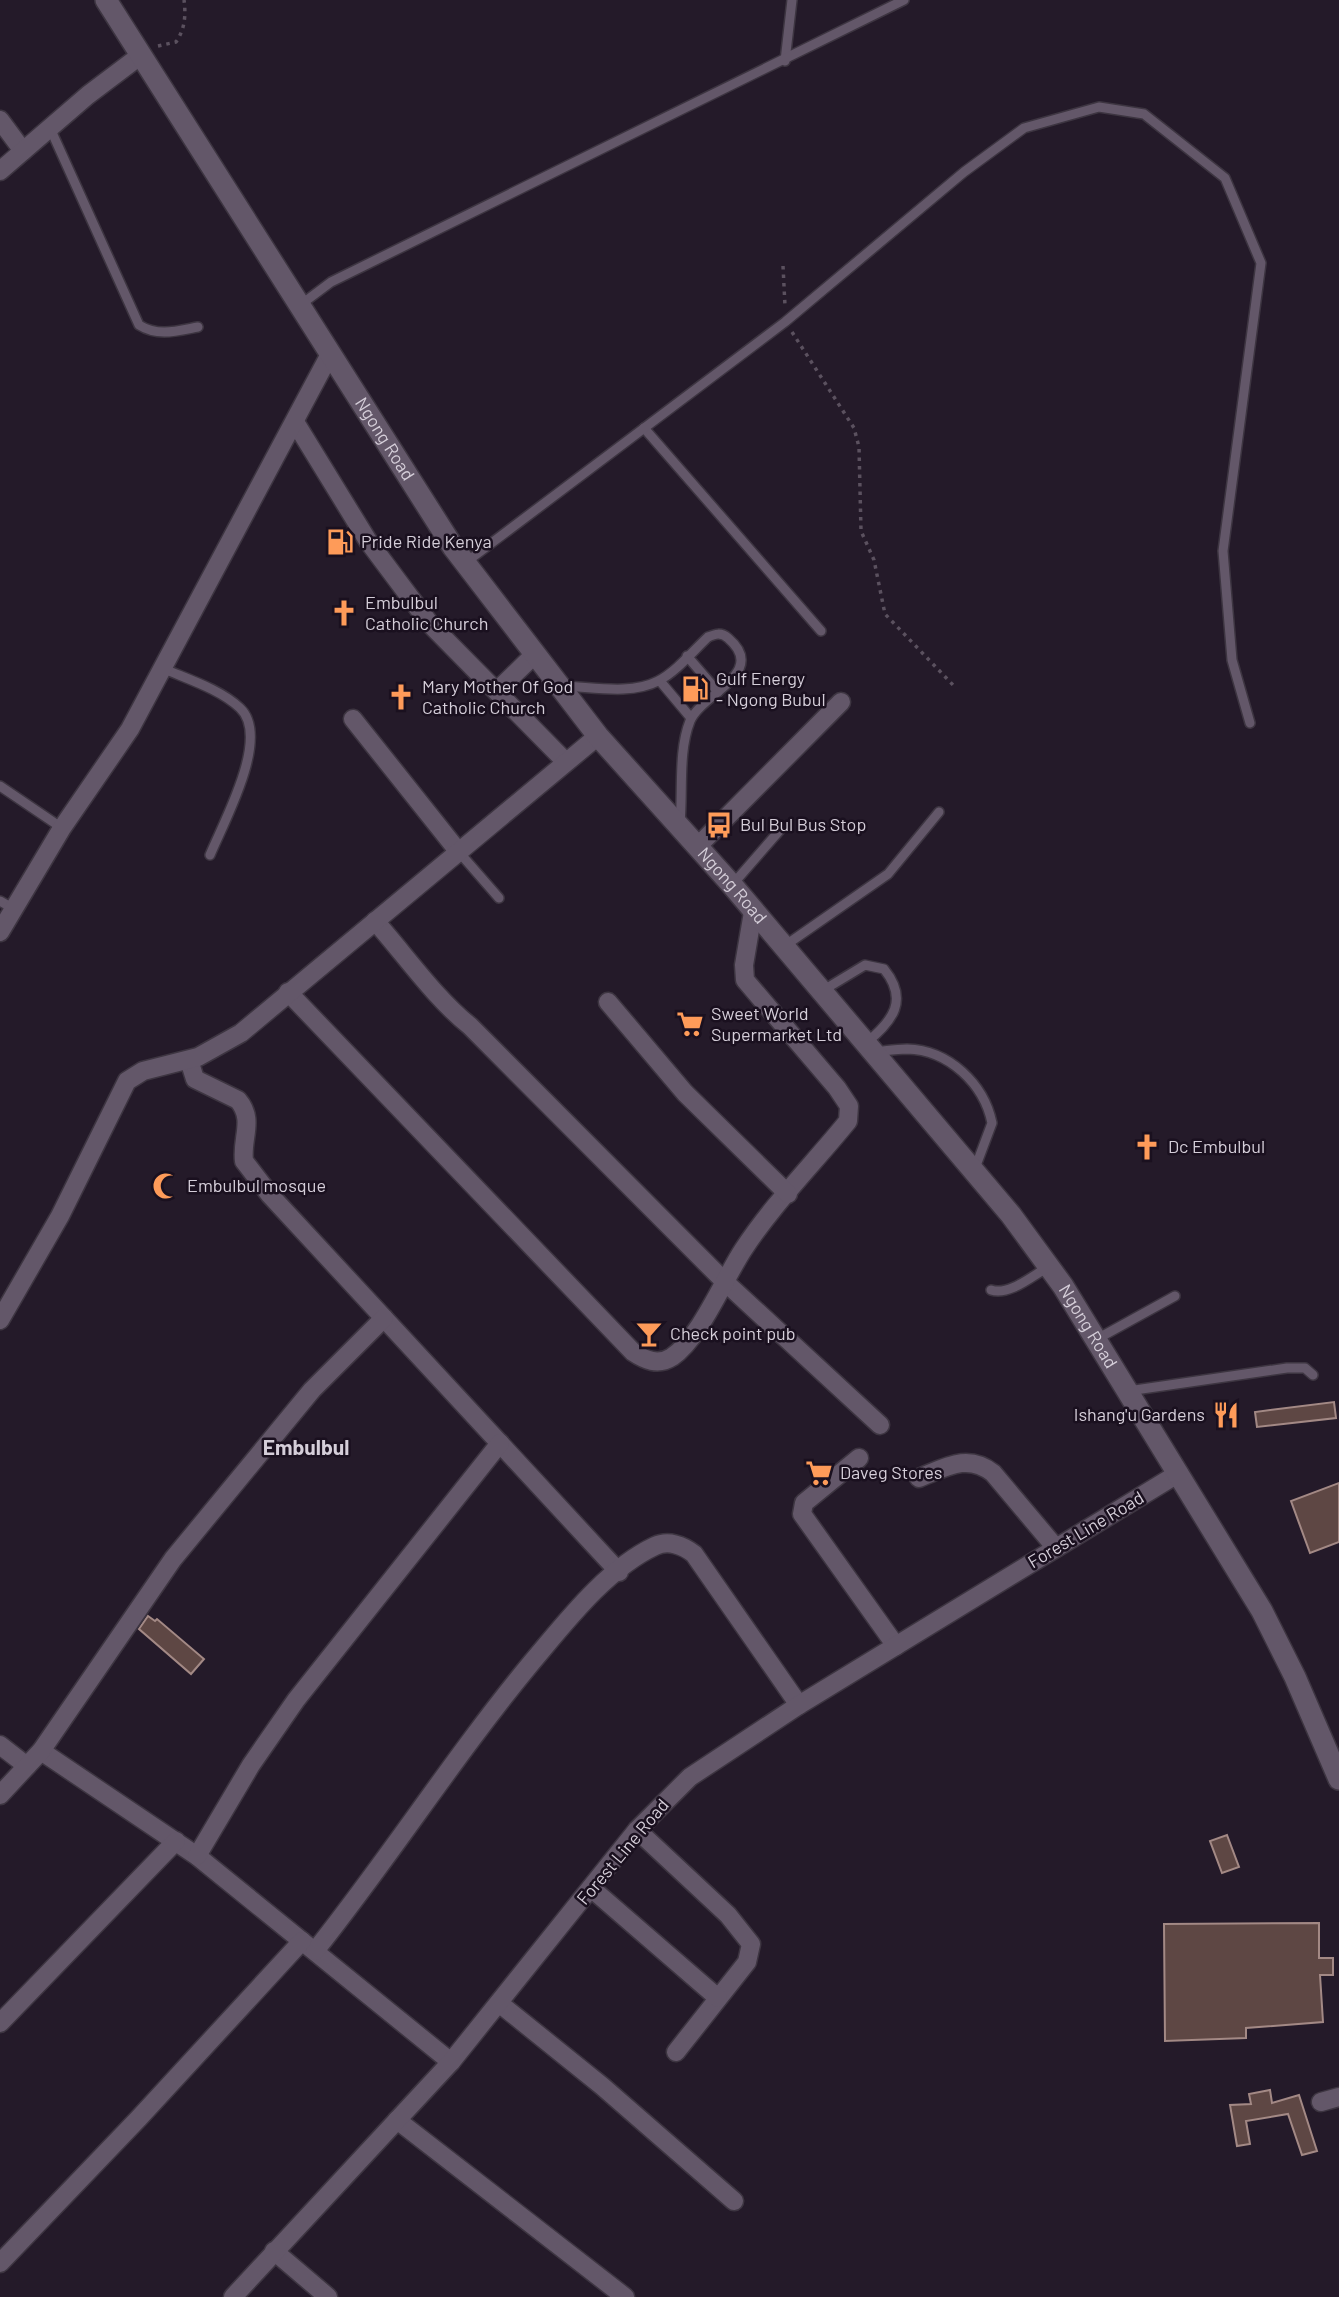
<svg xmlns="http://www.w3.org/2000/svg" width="1339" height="2297" font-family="Barlow,sans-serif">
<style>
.building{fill:#5e4744;stroke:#a38985;stroke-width:2}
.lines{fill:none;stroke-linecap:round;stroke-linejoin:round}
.lane-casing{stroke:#3d3541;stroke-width:12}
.street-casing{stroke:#3d3541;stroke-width:21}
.secondary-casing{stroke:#3d3541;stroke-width:24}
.path{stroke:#5b515f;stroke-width:3.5;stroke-dasharray:3.5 5;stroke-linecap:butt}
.lane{stroke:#635769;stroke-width:9}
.street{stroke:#635769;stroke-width:18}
.secondary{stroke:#635769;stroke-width:21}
.labels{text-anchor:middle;stroke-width:5;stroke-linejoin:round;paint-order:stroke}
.street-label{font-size:18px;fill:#d5ced9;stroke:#1a101f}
.poi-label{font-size:18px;fill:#d5ced9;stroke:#1a101f;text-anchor:start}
.quarter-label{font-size:21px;font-weight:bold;fill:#d5ced9;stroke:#1a101f}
</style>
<rect width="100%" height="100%" fill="#241a29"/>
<g class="building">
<polygon points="1334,1402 1336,1418 1257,1427 1255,1412"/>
<polygon points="1339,1483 1339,1542 1310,1553 1291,1501"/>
<polygon points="148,1616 155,1621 157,1619 204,1659 191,1674 139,1629"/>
<polygon points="1227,1835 1239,1867 1222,1873 1210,1841"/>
<polygon points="1319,1923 1319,1958 1333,1958 1333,1975 1320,1975 1323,2022 1246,2028 1246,2038 1165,2041 1164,1924"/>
<polygon points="1270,2090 1272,2103 1299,2095 1317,2151 1302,2155 1288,2114 1246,2121 1250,2144 1237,2146 1230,2105 1251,2104 1249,2094"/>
</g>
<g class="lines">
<g class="lane-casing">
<g id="lane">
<polyline points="785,61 792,0"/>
<path d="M50,128L139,325C158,337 177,331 198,327"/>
<polyline points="299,306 331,282 904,0"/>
<polyline points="644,428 821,631"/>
<polyline points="465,563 785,322 964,172 1024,128 1099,107 1144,114 1225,178 1261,263 1223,551 1232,660 1250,723"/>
<polyline points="687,656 718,692"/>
<path d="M162,668C187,679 220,689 240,708C271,737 224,821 210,855"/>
<polyline points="660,681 691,718"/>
<path d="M564,686C593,687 631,695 658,681C676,672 693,651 708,637C715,634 721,632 728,638C769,673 702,693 690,721C678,751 683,791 680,823"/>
<polyline points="0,786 62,828"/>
<polyline points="458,851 499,898"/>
<polyline points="733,884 780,830"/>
<polyline points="0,901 14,909"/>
<polyline points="783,947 888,874 939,812"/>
<path d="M822,991L865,965L884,969C909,1000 893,1021 866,1043"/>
<path d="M874,1052C885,1051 896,1049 907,1049C949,1050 984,1084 992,1123L974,1171"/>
<path d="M991,1290C1009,1296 1032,1276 1048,1267"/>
<polyline points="1097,1339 1175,1296"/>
<polyline points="1128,1391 1287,1368 1305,1368 1313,1375"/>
</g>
</g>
<g class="street-casing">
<g id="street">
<polyline points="0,120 23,151"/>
<polyline points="0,171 88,95 141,55"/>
<polyline points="295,422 368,541 430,624 565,761"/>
<polyline points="497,691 535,654"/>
<polyline points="353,719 458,851"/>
<polyline points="698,846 841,702"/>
<path d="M375,921C406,956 435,998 470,1026L724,1281L880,1425"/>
<polyline points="0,932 62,828 130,729 329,356"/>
<path d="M288,992L633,1352C645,1360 658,1366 672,1357C700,1338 724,1279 743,1250C773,1204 814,1163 848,1121L849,1106L837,1088L745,980L744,965L753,912"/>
<polyline points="608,1002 685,1093 788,1194"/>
<path d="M189,1060L195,1079L238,1100C255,1120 241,1138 244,1161L270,1195L619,1572"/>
<polyline points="0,1320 60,1216 127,1081 143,1071 198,1057 241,1033 598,736"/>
<polyline points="859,1458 804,1503 802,1514 896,1646"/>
<path d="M919,1478C946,1467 968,1453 993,1473L1056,1548"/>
<polyline points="0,1745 27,1766"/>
<polyline points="41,1751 197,1856 451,2062"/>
<polyline points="0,1795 41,1751 173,1559 312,1390 384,1318"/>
<polyline points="637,1830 728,1915 751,1944 747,1962 676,2052"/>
<polyline points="197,1856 251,1765 296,1700 500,1443"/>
<polyline points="591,1888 718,1998"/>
<path d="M315,1951C390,1857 455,1755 532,1662C565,1623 606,1569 655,1546C668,1540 683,1545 694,1554L799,1705"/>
<polyline points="499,2003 602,2086 734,2201"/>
<polyline points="0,2023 176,1841"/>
<polyline points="1321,2102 1339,2097"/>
<polyline points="397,2120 625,2297"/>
<polyline points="274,2251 328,2297"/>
<polyline points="0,2263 139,2118 302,1941"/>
<polyline points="233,2297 451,2062 637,1830 690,1777 799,1705 1179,1473"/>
</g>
</g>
<g class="secondary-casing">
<g id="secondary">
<path id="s1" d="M106,0L453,547L598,736L732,885L1011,1215L1063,1286L1262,1611L1295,1677L1339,1779"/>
</g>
</g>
<g class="path">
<path d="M158,46L176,42C185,29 186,15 184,0"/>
<polyline points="783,266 785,306"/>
<polyline points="792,332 854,428 859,447 861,531 874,560 885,614 954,686"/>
</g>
<use href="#lane" class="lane"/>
<use href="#street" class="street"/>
<use href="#secondary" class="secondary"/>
</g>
<defs>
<g id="fuel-bare" transform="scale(2.1)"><path d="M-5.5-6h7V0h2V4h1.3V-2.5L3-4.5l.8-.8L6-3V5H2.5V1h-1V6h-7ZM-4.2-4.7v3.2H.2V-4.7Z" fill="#fe9b59" stroke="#1a101f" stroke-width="2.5" paint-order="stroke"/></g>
<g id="church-bare" transform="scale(2.1)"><path d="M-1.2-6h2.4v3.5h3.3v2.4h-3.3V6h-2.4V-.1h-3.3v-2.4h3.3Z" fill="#fe9b59" stroke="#1a101f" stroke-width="2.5" paint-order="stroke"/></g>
<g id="bus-bare" transform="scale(2.1)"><path d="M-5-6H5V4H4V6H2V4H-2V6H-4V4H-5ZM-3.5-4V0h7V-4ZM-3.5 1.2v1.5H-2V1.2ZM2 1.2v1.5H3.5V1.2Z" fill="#fe9b59" stroke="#1a101f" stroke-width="2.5" paint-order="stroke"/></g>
<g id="supermarket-bare" transform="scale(2.1)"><path d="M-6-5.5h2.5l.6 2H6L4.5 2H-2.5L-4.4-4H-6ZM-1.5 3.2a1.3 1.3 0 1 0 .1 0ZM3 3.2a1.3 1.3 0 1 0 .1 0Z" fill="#fe9b59" stroke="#1a101f" stroke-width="2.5" paint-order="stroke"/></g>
<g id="mosque-bare" transform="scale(2.1)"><path d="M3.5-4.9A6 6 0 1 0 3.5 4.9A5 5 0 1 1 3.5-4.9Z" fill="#fe9b59" stroke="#1a101f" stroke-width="2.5" paint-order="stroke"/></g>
<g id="bar-bare" transform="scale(2.1)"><path d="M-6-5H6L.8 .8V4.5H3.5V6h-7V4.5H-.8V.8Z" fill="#fe9b59" stroke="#1a101f" stroke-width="2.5" paint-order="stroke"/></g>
<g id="restaurant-bare" transform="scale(2.1)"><path d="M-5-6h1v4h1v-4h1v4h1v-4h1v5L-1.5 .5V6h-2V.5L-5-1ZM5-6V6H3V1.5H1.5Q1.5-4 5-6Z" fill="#fe9b59" stroke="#1a101f" stroke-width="2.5" paint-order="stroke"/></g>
</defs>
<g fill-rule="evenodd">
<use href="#fuel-bare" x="340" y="542"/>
<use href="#church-bare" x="344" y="613"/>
<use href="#fuel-bare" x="695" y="689"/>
<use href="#church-bare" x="401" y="697"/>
<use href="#bus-bare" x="719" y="825"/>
<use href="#supermarket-bare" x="690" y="1024"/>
<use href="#church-bare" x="1147" y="1147"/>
<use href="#mosque-bare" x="166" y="1186"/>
<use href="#bar-bare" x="649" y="1334"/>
<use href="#restaurant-bare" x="1226" y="1415"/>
<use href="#supermarket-bare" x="819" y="1473"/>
</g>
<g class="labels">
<g class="street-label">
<text dy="6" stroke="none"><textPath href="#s1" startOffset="520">Ngong Road</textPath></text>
<text dy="6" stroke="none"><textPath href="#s1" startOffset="1087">Ngong Road</textPath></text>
<text dy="6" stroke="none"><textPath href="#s1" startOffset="1654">Ngong Road</textPath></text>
<text transform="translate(1086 1530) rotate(-31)" y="6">Forest Line Road</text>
<text transform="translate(623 1852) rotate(-50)" y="6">Forest Line Road</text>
</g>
<g class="poi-label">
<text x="361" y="548">Pride Ride Kenya</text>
<text x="365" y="609">Embulbul<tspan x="365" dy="21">Catholic Church</tspan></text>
<text x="716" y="685">Gulf Energy<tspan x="716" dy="21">- Ngong Bubul</tspan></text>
<text x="422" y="693">Mary Mother Of God<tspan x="422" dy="21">Catholic Church</tspan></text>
<text x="740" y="831">Bul Bul Bus Stop</text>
<text x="711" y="1020">Sweet World<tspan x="711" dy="21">Supermarket Ltd</tspan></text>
<text x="1168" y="1153">Dc Embulbul</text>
<text x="187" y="1192">Embulbul mosque</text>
<text x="670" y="1340">Check point pub</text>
<text x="1205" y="1421" text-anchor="end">Ishang'u Gardens</text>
<text x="840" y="1479">Daveg Stores</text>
</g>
<g class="quarter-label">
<text x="306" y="1455">Embulbul</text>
</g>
</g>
</svg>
